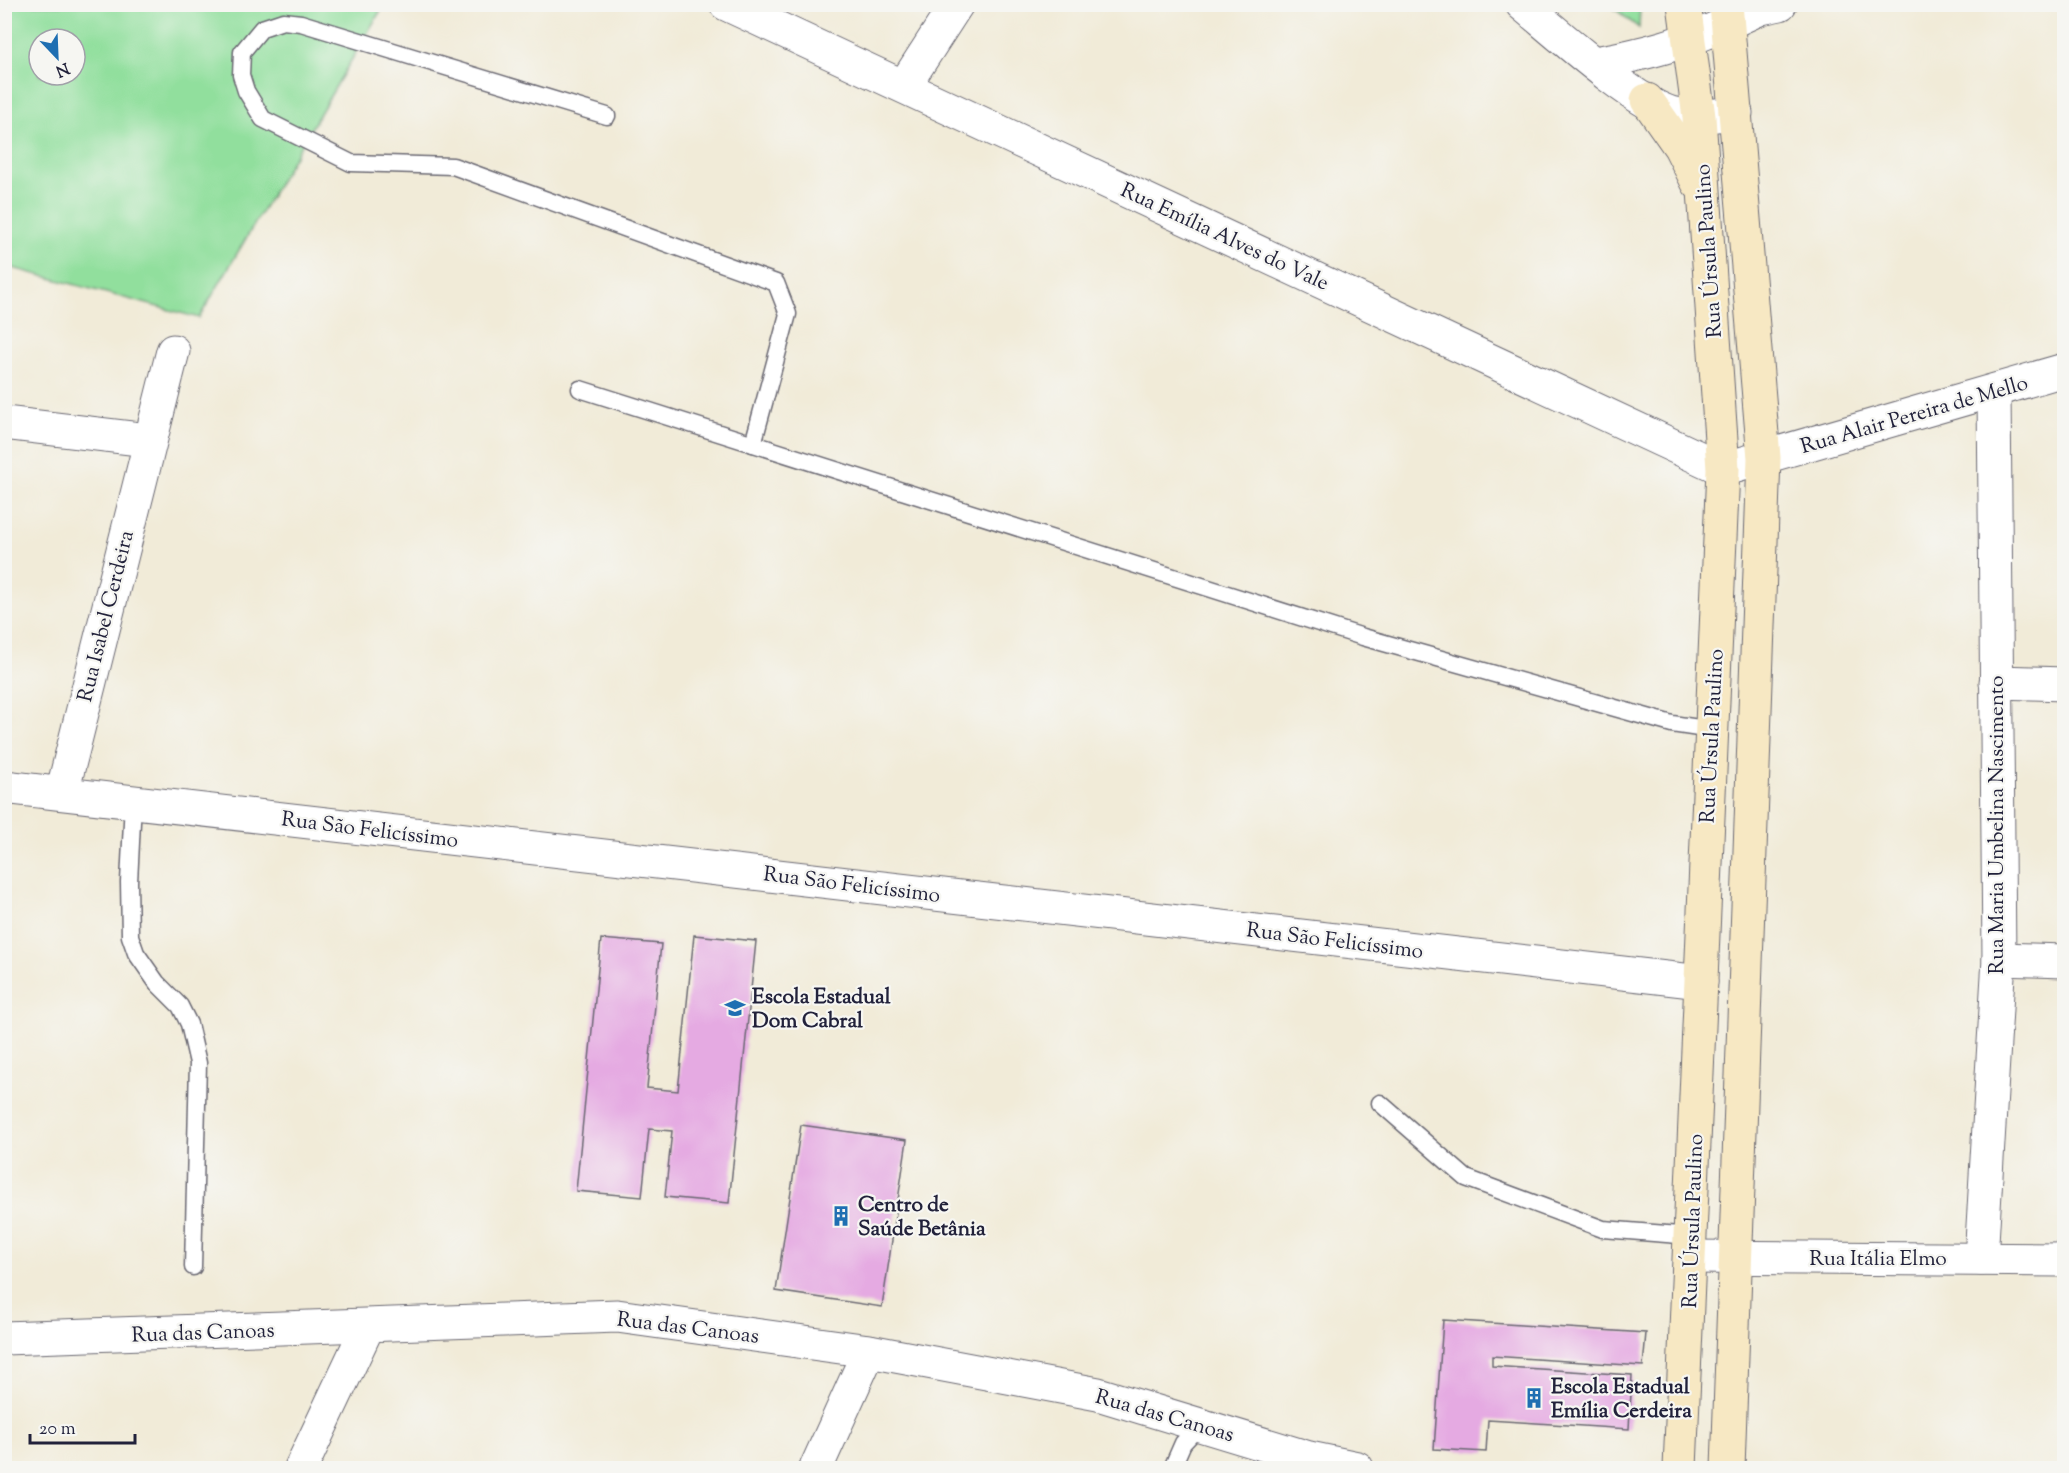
<svg xmlns="http://www.w3.org/2000/svg" width="2069" height="1473" font-family="'Sorts Mill Goudy',serif">
<style>
.green{fill:#91df9d;stroke:#5a806c;stroke-width:1.5;fill-rule:evenodd}
.building{fill:#e5aae2}
.lines{fill:none;stroke-linecap:round;stroke-linejoin:round}
.service-casing{stroke:#6a6872;stroke-width:19}
.minor-casing{stroke:#6a6872;stroke-width:35}
.tertiary-casing{stroke:#6a6872;stroke-width:35}
.secondary-casing{stroke:#6a6872;stroke-width:35}
.service{stroke:#fff;stroke-width:16}
.minor{stroke:#fff;stroke-width:33}
.tertiary{stroke:#fff;stroke-width:33}
.secondary{stroke:#f7e8c3;stroke-width:33}
.labels{text-anchor:middle;stroke-width:4.5;stroke-linejoin:round;paint-order:stroke}
.street-label{font-size:21px;fill:#22223b;stroke:#f6f6f2}
.poi-label{font-size:21px;font-weight:bold;fill:#22223b;stroke:#f6f6f2;text-anchor:start}
</style>
<rect width="100%" height="100%" fill="#f6f6f2"/>
<filter id="ink" filterUnits="userSpaceOnUse"><feTurbulence type="fractalNoise" baseFrequency=".0167" numOctaves="2"/><feDisplacementMap in="SourceGraphic" scale="12" xChannelSelector="R" yChannelSelector="G"/><feConvolveMatrix kernelMatrix="1 2 1 2 8 2 1 2 1" color-interpolation-filters="sRGB"/></filter>
<filter id="wash" filterUnits="userSpaceOnUse"><feTurbulence type="fractalNoise" baseFrequency=".008" numOctaves="4" result="noise"/><feDisplacementMap in="SourceGraphic" scale="24" xChannelSelector="R" yChannelSelector="G"/><feGaussianBlur stdDeviation="1.35" result="paint"/><feColorMatrix in="noise" values="0 0 0 0 0 0 0 0 0 0 0 0 0 0 0 0 0 1.4 0 .05"/><feComposite in="paint" operator="in"/></filter>
<g filter="url(#wash)">
<rect width="100%" height="100%" fill="#f1ebd8"/>
<g class="green">
<path d="M4,5H384L199,318L5,266ZM39,39H75V75H39Z"/>
<polygon points="1610,5 1640,5 1639,28"/>
</g>
<g id="blocks">
<g class="building">
<polygon points="694,935 756,941 729,1203 665,1197 672,1131 649,1129 642,1197 576,1191 601,939 661,944 647,1088 678,1091"/>
<polygon points="801,1125 907,1140 882,1307 776,1291"/>
<polygon points="1443,1320 1646,1333 1643,1366 1492,1356 1492,1366 1632,1375 1629,1429 1488,1420 1486,1452 1434,1449"/>
</g>
</g>
</g>
<g filter="url(#ink)">
<use href="#blocks" fill-opacity="0" stroke="#6a6872" stroke-width="1.5"/>
<g class="lines">
<g class="service-casing">
<g id="service">
<polyline points="607,116 301,23 283,21 262,28 242,52 241,75 246,91 263,119 351,163 453,166 776,283 788,314 753,444"/>
<polyline points="580,389 1363,637 1672,724 1712,730"/>
<polyline points="133,802 129,882 130,936 136,953 157,983 180,1006 189,1024 198,1063 193,1267"/>
<polyline points="1380,1103 1466,1178 1603,1229 1692,1236"/>
<polyline points="1172,1468 1183,1443 1200,1425"/>
</g>
</g>
<g class="minor-casing">
<g id="minor">
<polyline points="726,4 1723,469 2064,370"/>
<polyline points="1728,23 1761,8 1780,4"/>
<polyline points="904,86 957,4"/>
<polyline points="4,423 148,440"/>
<polyline points="1996,682 2064,684"/>
<polyline points="4,787 1701,982"/>
<polyline points="62,793 173,351"/>
<polyline points="1999,959 2064,961"/>
<polyline points="1691,1257 2064,1260"/>
<polyline points="1981,1259 1999,959 1994,391"/>
<polyline points="4,1338 617,1316 869,1351 1098,1394 1309,1458 1357,1468"/>
<polyline points="301,1468 368,1326"/>
<polyline points="816,1468 869,1351"/>
</g>
</g>
<g class="tertiary-casing">
<g id="tertiary">
<path d="M1522,4C1556,32 1633,102 1671,113C1693,119 1714,115 1736,113"/>
<path d="M1595,63C1645,54 1683,44 1728,23"/>
</g>
</g>
<g class="secondary-casing">
<g id="secondary">
<polyline points="1726,4 1764,458 1728,1468"/>
<polyline points="1647,100 1680,147 1698,183"/>
<polyline points="1680,1468 1723,469 1699,117 1684,4"/>
</g>
</g>
<use href="#service" class="service"/>
<use href="#minor" class="minor"/>
<use href="#tertiary" class="tertiary"/>
<use href="#secondary" class="secondary"/>
</g>
</g>
<defs>
<g id="school-bare" transform="scale(1.62)"><path d="M0-5L7-2L0 1L-7-2ZM-4 1L0 2.5L4 1V4Q0 6-4 4Z" fill="#1f6fb2" stroke="#f6f6f2" stroke-width="2.5" paint-order="stroke"/></g>
<g id="building-bare" transform="scale(1.62)"><path d="M-4-6H4V6H1V3H-1V6H-4ZM-2.5-4.3h1.7v1.8h-1.7ZM.8-4.3h1.7v1.8H.8ZM-2.5-1h1.7V.8h-1.7ZM.8-1h1.7V.8H.8Z" fill="#1f6fb2" stroke="#f6f6f2" stroke-width="2.5" paint-order="stroke"/></g>
</defs>
<g fill-rule="evenodd">
<use href="#school-bare" x="735" y="1008"/>
<use href="#building-bare" x="841" y="1216"/>
<use href="#building-bare" x="1534" y="1398"/>
</g>
<g class="labels">
<g class="street-label">
<text transform="translate(1225 236) rotate(25)" y="7">Rua Emília Alves do Vale</text>
<text transform="translate(1708 251) rotate(-94)" y="7">Rua Úrsula Paulino</text>
<text transform="translate(1914 414) rotate(-16)" y="7">Rua Alair Pereira de Mello</text>
<text transform="translate(105 616) rotate(-76)" y="7">Rua Isabel Cerdeira</text>
<text transform="translate(1711 736) rotate(-87)" y="7">Rua Úrsula Paulino</text>
<text transform="translate(1996 825) rotate(-90)" y="7">Rua Maria Umbelina Nascimento</text>
<text transform="translate(370 829) rotate(7)" y="7">Rua São Felicíssimo</text>
<text transform="translate(852 884) rotate(7)" y="7">Rua São Felicíssimo</text>
<text transform="translate(1335 940) rotate(7)" y="7">Rua São Felicíssimo</text>
<text transform="translate(1692 1221) rotate(-88)" y="7">Rua Úrsula Paulino</text>
<text x="1878" y="1265">Rua Itália Elmo</text>
<text transform="translate(688 1327) rotate(7)" y="7">Rua das Canoas</text>
<text transform="translate(203 1332) rotate(-2)" y="7">Rua das Canoas</text>
<text transform="translate(1165 1415) rotate(16)" y="7">Rua das Canoas</text>
</g>
<g class="poi-label">
<text x="752" y="1003">Escola Estadual<tspan x="752" dy="24">Dom Cabral</tspan></text>
<text x="858" y="1211">Centro de<tspan x="858" dy="24">Saúde Betânia</tspan></text>
<text x="1551" y="1393">Escola Estadual<tspan x="1551" dy="24">Emília Cerdeira</tspan></text>
</g>
</g>
<rect width="2069" height="1473" fill="none" stroke="#f6f6f2" stroke-width="24"/>
<g transform="translate(57 57) rotate(157)"><circle r="28" fill="#f6f6f2" stroke="#a1a1a9" stroke-width="1.5"/>
<path d="M0-4.5L10 22L0 15L-10 22Z" fill="#1f6fb2"/>
<text y="-9" font-size="16" font-weight="bold" text-anchor="middle" fill="#22223b">N</text>
</g>
<path d="M30 1434v9h105v-9" fill="none" stroke="#22223b" stroke-width="3"/>
<text x="39" y="1434" font-size="18" fill="#22223b" stroke="#f6f6f2" stroke-width="4.5" paint-order="stroke">20 m</text>
</svg>
